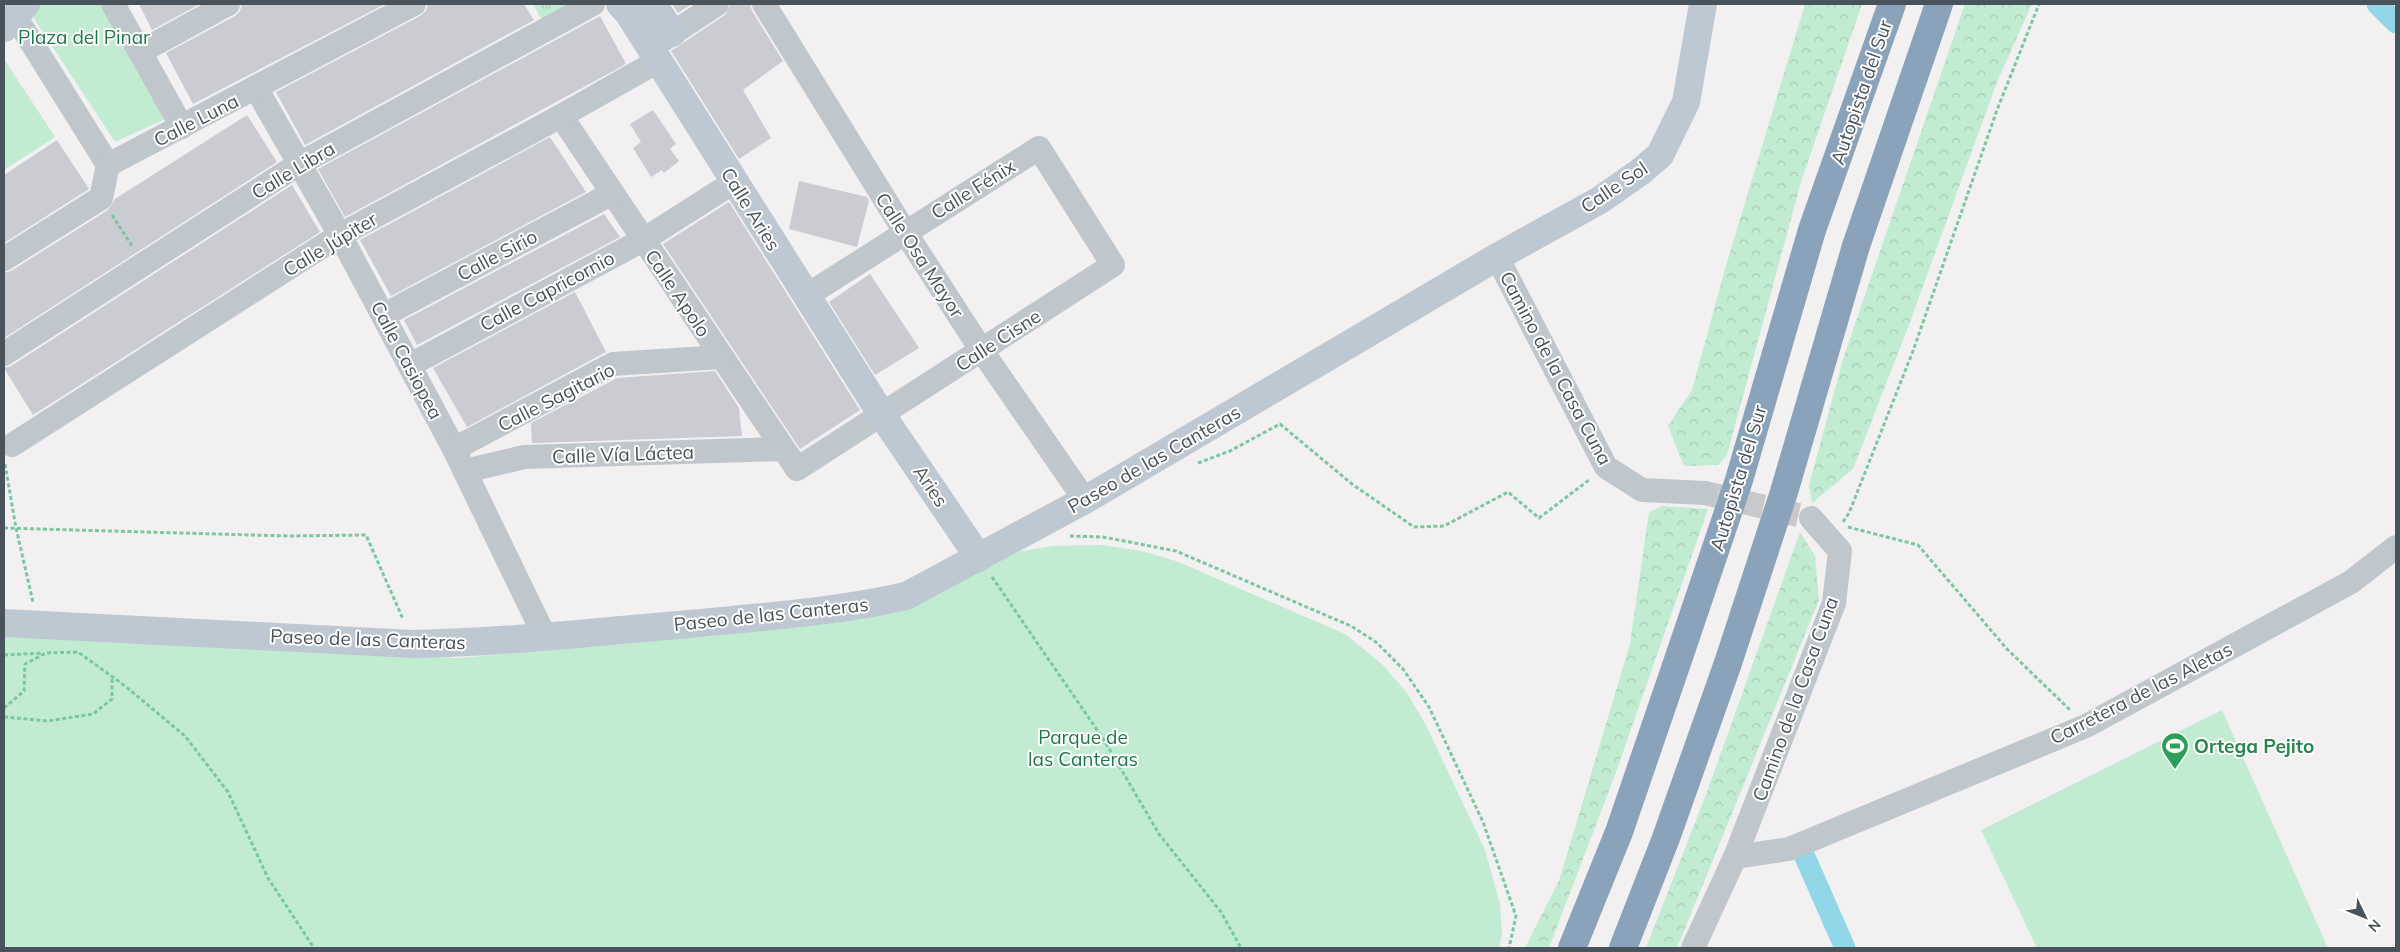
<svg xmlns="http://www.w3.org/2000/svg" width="2400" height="952" font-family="Mulish,sans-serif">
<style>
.grass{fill:url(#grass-tufts)}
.forest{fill:url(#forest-crowns)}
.park{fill:#c1ecd1}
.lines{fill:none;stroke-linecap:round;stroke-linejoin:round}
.canal{stroke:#91d7e7;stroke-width:21}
.building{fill:#caccd2}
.street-tunnel{stroke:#c8c9cb;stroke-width:24;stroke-dasharray:24 12;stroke-linecap:butt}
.path{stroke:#7bc8a0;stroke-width:3;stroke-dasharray:4 2.5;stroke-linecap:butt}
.street{stroke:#bfc7cd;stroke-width:24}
.secondary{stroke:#bec8d2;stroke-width:28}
.highway{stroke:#8aa3bb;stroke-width:28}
.labels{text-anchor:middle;stroke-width:4;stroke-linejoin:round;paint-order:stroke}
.park-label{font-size:19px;fill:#1d7949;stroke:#fff}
.street-label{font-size:19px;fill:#49535c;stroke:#fff}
.leisure-label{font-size:19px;font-weight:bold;fill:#27864d;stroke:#fff;text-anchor:start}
</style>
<defs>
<pattern id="grass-tufts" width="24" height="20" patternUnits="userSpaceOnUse" patternTransform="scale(1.25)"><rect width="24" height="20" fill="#c1ecd1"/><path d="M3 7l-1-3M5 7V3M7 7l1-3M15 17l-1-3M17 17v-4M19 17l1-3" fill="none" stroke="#a7ccb6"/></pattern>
<pattern id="forest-crowns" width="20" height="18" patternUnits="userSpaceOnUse" patternTransform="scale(1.25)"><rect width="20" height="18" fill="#c1ecd1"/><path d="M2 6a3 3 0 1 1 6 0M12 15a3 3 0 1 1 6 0" fill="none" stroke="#a7ccb6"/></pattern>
</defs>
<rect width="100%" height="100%" fill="#f2f0f0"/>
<polygon class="grass" points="533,4 585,4 544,24"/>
<g class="forest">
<polygon points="1805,4 1862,4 1801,182 1727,455 1718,465 1684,466 1668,426 1692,390 1725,269"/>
<polygon points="1965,4 2032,4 1997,82 1910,322 1853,469 1812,503 1809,485 1844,356"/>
<polygon points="1662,506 1708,509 1615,775 1549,948 1525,948 1559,881 1630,644 1649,512"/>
<polygon points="1800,532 1815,556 1819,600 1677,948 1646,948 1707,792"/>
</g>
<g class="park">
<polygon points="40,4 102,4 165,119 115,142 31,14"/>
<polygon points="4,59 55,137 4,170"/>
<polygon points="1101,545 1142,551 1176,561 1345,634 1383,665 1407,693 1426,725 1485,850 1500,904 1502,934 1499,948 4,948 4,637 460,658 839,622 901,611 1010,553 1053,546"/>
<polygon points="2222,710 2328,948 2037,948 1981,830"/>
</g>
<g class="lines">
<g class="canal">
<polyline points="2377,4 2396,23"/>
<polyline points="1805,857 1845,948"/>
</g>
</g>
<g class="building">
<polygon points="139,4 200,4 152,30"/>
<polygon points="242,4 385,4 193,104 166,53 235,16 240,11"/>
<polygon points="428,4 524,4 534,20 305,145 276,92 420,16 426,11"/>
<polygon points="672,4 692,4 678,13"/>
<polygon points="731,4 750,4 752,11 783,61 743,90 771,138 739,159 671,51 725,15"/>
<polygon points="600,16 626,64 345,217 318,169"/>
<polygon points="653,110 676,144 670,149 679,161 664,173 662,170 651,177 633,148 641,142 630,124"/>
<polygon points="247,115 277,162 4,338 4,273 11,271 108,210 115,199"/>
<polygon points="550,137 586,192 391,296 360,240"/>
<polygon points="57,140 89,189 4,243 4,175"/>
<polygon points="799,181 867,197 869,201 857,247 789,229"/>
<polygon points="292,185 320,232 33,415 4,368 11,366"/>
<polygon points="729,202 860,410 800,449 663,244"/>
<polygon points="604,214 620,237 417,345 404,320"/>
<polygon points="870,274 919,348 875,375 829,302"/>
<polygon points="575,292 606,352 467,427 433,368"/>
<polygon points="715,371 739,408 742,436 532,443 531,423 617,378"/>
</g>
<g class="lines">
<polyline class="street-tunnel" points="1705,493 1811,518"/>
<g class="path">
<polyline points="112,215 132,246"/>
<polyline points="1198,463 1230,451 1280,424 1352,484 1414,527 1444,526 1508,492 1539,518 1589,480"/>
<polyline points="5,464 16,528 33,602"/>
<polyline points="1843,522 1849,513 1913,351 1997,110 2039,4"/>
<polyline points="1848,527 1918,545 2007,649 2070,710"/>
<polyline points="4,528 288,536 366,535 403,619"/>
<polyline points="1070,536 1103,537 1176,551 1351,626 1376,642 1403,669 1429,707 1483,822 1516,916 1509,948"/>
<polyline points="992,577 1104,740 1159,834 1221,912 1241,948"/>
<polyline points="4,655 43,653"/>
<polyline points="4,708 24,691 25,664 46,653 78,652 125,686 185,736 228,792 268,878 314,948"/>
<polyline points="4,717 48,721 93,714 112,699 112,677"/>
</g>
<g class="street">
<polyline points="113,4 182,127"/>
<polyline points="764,4 905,232 982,351 1085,500"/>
<polyline points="15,16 108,165"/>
<polyline points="658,43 717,4"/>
<polyline points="140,52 228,4"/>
<polyline points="256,88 340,235 454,449 545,637"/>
<polyline points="561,116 797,469 1113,265 1039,148 806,296"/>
<polyline points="108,165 414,4"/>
<polyline points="1497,257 1606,467 1642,490 1705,493"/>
<polyline points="4,259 101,198 108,165"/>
<polyline points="384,315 611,194"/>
<polyline points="4,354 299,164 593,4"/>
<polyline points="410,365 643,240 734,182"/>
<polyline points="12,445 340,235 561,116 658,61"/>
<polyline points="454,449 613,364 721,357"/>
<polyline points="465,471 524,457 782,449"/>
<polyline points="1811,518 1840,551 1834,603 1735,857 1789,849 2086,726 2351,582 2396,547"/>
<polyline points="1693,948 1735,857"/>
</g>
<g class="secondary">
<polyline points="620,4 629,14 882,415 979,558"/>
<polyline points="653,4 672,33"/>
<polyline points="4,28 26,4"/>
<path d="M4,623L413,644C506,642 597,632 689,624C761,617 836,612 906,596L1085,500L1497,257L1600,200L1640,172L1660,155L1686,102L1703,4"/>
</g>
<g class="highway">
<polyline points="1572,948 1619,832 1680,654 1739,480 1812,230 1892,4"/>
<polyline points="1623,948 1666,838 1728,663 1784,492 1856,246 1939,4"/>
</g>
</g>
<defs>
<g id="stadium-pin" transform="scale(1.4375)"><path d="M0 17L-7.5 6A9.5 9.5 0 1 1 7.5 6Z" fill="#2e9e5b" stroke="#fff"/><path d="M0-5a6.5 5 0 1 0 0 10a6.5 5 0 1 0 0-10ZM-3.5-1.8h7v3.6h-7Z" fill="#fff"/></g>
</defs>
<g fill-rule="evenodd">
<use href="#stadium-pin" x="2175" y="746"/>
</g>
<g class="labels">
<g class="park-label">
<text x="84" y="44">Plaza del Pinar</text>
<text x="1083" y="744">Parque de<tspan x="1083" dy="22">las Canteras</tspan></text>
</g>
<g class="street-label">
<text transform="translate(1861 92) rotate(-71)" y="7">Autopista del Sur</text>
<text transform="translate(196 120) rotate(-27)" y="7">Calle Luna</text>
<text transform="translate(293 170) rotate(-31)" y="7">Calle Libra</text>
<text transform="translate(1614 187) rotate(-34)" y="7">Calle Sol</text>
<text transform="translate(973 189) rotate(-32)" y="7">Calle Fénix</text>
<text transform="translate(751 209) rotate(58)" y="7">Calle Aries</text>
<text transform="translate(330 244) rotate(-31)" y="7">Calle Júpiter</text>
<text transform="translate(497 255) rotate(-28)" y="7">Calle Sirio</text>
<text transform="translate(920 255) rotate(57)" y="7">Calle Osa Mayor</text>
<text transform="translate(547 291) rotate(-28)" y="7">Calle Capricornio</text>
<text transform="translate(678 293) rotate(56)" y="7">Calle Apolo</text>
<text transform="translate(998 340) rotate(-33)" y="7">Calle Cisne</text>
<text transform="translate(407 360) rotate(62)" y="7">Calle Casiopea</text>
<text transform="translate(1556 368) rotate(62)" y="7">Camino de la Casa Cuna</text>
<text transform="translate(556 397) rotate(-27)" y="7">Calle Sagitario</text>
<text transform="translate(623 454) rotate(-2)" y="7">Calle Vía Láctea</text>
<text transform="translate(1154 459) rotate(-30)" y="7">Paseo de las Canteras</text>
<text transform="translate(1738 478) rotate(-73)" y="7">Autopista del Sur</text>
<text transform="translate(931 486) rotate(56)" y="7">Aries</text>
<text transform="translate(771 614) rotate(-6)" y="7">Paseo de las Canteras</text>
<text transform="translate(368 639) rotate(2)" y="7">Paseo de las Canteras</text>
<text transform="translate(2141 693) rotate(-27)" y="7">Carretera de las Aletas</text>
<text transform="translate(1795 699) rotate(-70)" y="7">Camino de la Casa Cuna</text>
</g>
<g class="leisure-label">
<text x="2194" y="753">Ortega Pejito</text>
</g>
</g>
<rect width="2400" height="952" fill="none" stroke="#49535c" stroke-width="10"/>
<g transform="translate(2365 917) rotate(133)" stroke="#ffffff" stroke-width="4" paint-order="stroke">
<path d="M0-4L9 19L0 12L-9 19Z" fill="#49535c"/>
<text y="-8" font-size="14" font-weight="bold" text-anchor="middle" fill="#49535c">N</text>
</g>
</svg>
